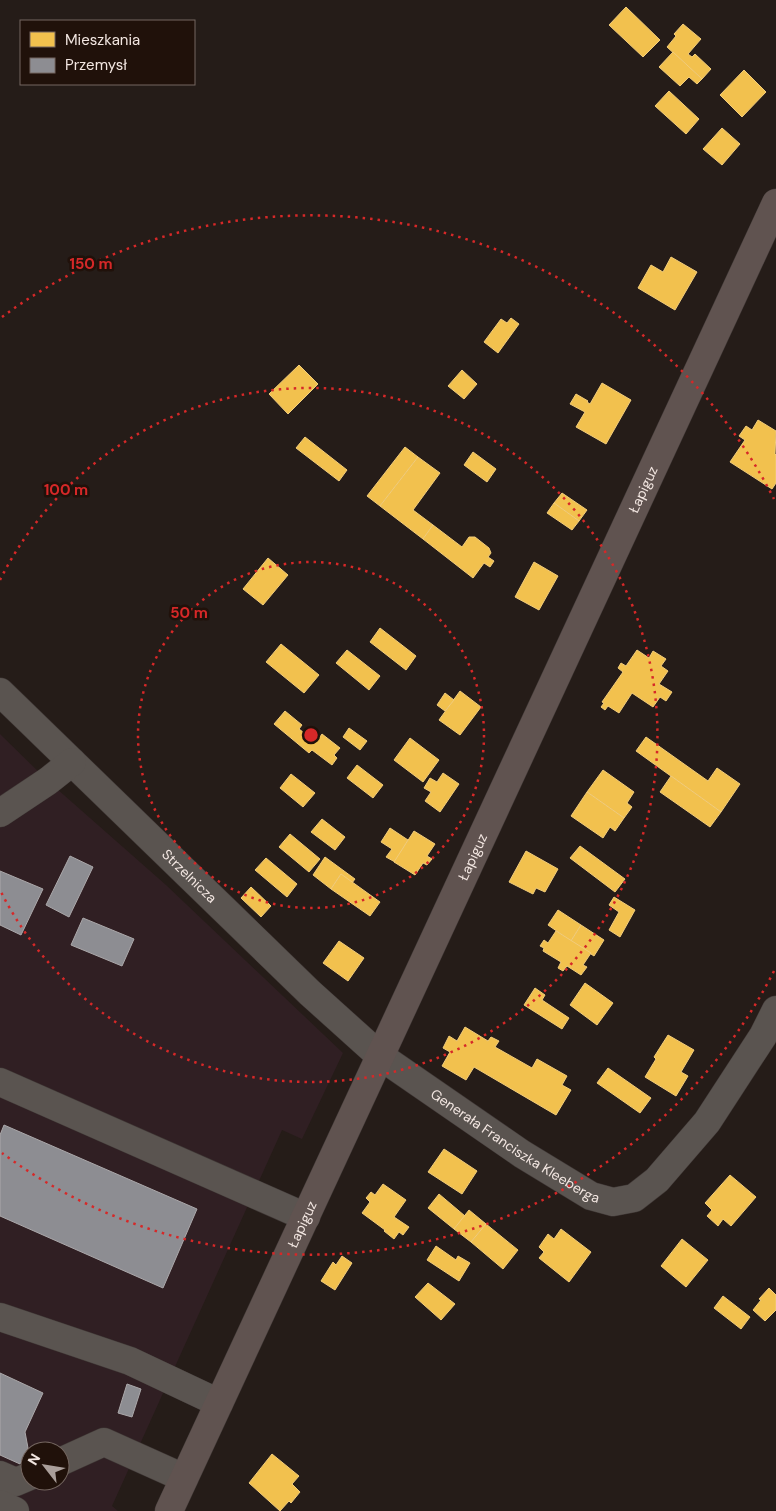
<svg xmlns="http://www.w3.org/2000/svg" width="776" height="1511" font-family="'DM Sans',sans-serif">
<style>
.industrial{fill:#301f23;fill-rule:evenodd}
.homes{fill:#f2c14e;stroke:#f2cc7a}
.industry{fill:#8d8d92;stroke:#aba8aa}
.lines{fill:none;stroke-linecap:round;stroke-linejoin:round}
.minor-casing{stroke:#3f3735;stroke-width:29}
.major-casing{stroke:#3f3735;stroke-width:29}
.minor{stroke:#5a5450;stroke-width:28}
.major{stroke:#605350;stroke-width:28}
.ring{fill:none;stroke:#d62828;stroke-width:2.5;stroke-dasharray:2.5 5}
.labels{text-anchor:middle;stroke-width:5;stroke-linejoin:round;paint-order:stroke}
.street-label{font-size:14px;fill:#f2e6e1;stroke:#20110a}
.centre{fill:#d62828;stroke:#20110a;stroke-width:2.5}
.ring-label{font-size:15px;text-anchor:middle;font-weight:bold;fill:#d62828;stroke:#20110a;stroke-width:5;stroke-linejoin:round;paint-order:stroke}
</style>
<rect width="100%" height="100%" fill="#251c18"/>
<path class="industrial" d="M0,734L48,781L166,885L343,1053L302,1139L282,1130L112,1506L118,1511H0ZM30,1451H60V1481H30Z"/>
<g class="homes">
<polygon points="626,7 660,40 643,57 609,25"/>
<polygon points="683,24 701,39 688,54 692,57 695,54 711,69 702,79 667,47 676,36 674,34"/>
<polygon points="673,52 702,79 697,84 689,77 680,86 659,67"/>
<polygon points="744,70 766,92 742,117 720,95"/>
<polygon points="669,91 699,119 686,134 655,106"/>
<polygon points="722,128 740,144 722,165 703,149"/>
<polygon points="671,257 697,272 675,310 638,288 651,265 663,272"/>
<polygon points="511,318 519,324 498,353 484,342 501,319 507,323"/>
<polygon points="299,365 318,384 288,414 269,394"/>
<polygon points="462,370 477,384 464,399 448,386"/>
<polygon points="602,383 631,400 606,444 576,427 585,412 570,404 576,394 588,401 587,402 590,404"/>
<polygon points="758,420 776,431 775,454 776,455 776,483 772,489 730,462 745,440 739,436 746,426 752,430"/>
<polygon points="305,437 347,470 339,481 296,448"/>
<polygon points="405,447 418,457 380,506 367,496"/>
<polygon points="473,452 496,469 487,482 464,465"/>
<polygon points="418,457 440,473 413,510 433,525 423,539 380,506"/>
<polygon points="562,493 587,510 579,521 554,503"/>
<polygon points="554,503 579,521 572,530 547,513"/>
<polygon points="433,525 462,547 469,537 475,537 489,548 491,553 488,557 494,561 490,567 484,563 473,578 423,539"/>
<polygon points="268,558 288,575 263,605 243,589"/>
<polygon points="534,562 558,576 539,610 515,597"/>
<polygon points="380,628 416,656 406,670 370,642"/>
<polygon points="281,644 319,675 304,693 266,662"/>
<polygon points="347,650 380,676 369,690 336,663"/>
<polygon points="637,650 649,658 653,651 666,659 661,666 668,671 659,684 672,692 666,701 660,697 653,707 632,693 619,713 608,706 605,710 601,707 604,703 602,702 623,672 618,668 621,663 626,666"/>
<polygon points="460,691 481,707 460,735 439,720"/>
<polygon points="445,693 454,700 445,711 437,705"/>
<polygon points="285,711 302,725 299,729 316,742 322,734 340,748 334,755 337,758 332,765 312,750 309,753 274,724"/>
<polygon points="349,728 367,741 360,750 343,737"/>
<polygon points="646,737 708,781 717,768 740,784 721,812 636,751"/>
<polygon points="410,738 439,760 423,782 394,760"/>
<polygon points="357,765 383,785 373,798 347,778"/>
<polygon points="603,770 634,792 627,803 632,807 624,818 587,792"/>
<polygon points="443,773 459,784 440,812 425,801 431,792 424,788 430,778 437,782"/>
<polygon points="291,774 315,793 303,807 280,788"/>
<polygon points="671,776 721,812 710,827 660,792"/>
<polygon points="587,792 624,818 615,831 610,827 603,838 571,816"/>
<polygon points="322,819 345,837 335,850 311,832"/>
<polygon points="390,828 408,840 395,862 386,857 392,849 381,842"/>
<polygon points="414,831 435,844 427,856 432,859 427,865 423,863 415,875 394,862"/>
<polygon points="290,834 320,859 309,872 279,847"/>
<polygon points="580,846 625,879 615,892 570,858"/>
<polygon points="526,851 558,869 545,892 536,888 533,894 509,882"/>
<polygon points="325,857 355,879 352,883 341,874 331,889 313,875"/>
<polygon points="266,858 297,884 287,897 255,870"/>
<polygon points="341,874 380,902 370,916 331,889"/>
<polygon points="251,887 271,906 261,917 241,898"/>
<polygon points="614,897 635,910 620,937 609,930 619,912 609,905"/>
<polygon points="558,910 581,925 571,941 548,925"/>
<polygon points="581,925 604,940 594,956 571,941"/>
<polygon points="556,931 591,953 583,965 587,967 581,975 567,966 563,971 558,968 561,962 543,951 544,948 540,946 544,940 548,943"/>
<polygon points="339,941 364,958 348,981 323,963"/>
<polygon points="585,983 613,1003 597,1025 570,1005"/>
<polygon points="535,988 545,995 542,1000 569,1018 562,1029 524,1005"/>
<polygon points="465,1027 488,1041 491,1037 499,1041 495,1047 532,1068 537,1059 567,1076 562,1085 571,1090 556,1115 474,1067 466,1080 442,1066 450,1052 443,1048 449,1036 457,1041"/>
<polygon points="668,1035 694,1050 681,1072 688,1076 676,1096 645,1077 656,1059 654,1057"/>
<polygon points="608,1068 651,1098 640,1113 597,1083"/>
<polygon points="444,1149 477,1171 462,1194 428,1172"/>
<polygon points="730,1175 756,1197 731,1226 723,1219 718,1226 707,1216 712,1210 705,1203"/>
<polygon points="383,1184 406,1200 394,1217 409,1227 403,1235 399,1232 394,1239 384,1231 385,1230 362,1213 370,1202 366,1198 371,1192 375,1195"/>
<polygon points="439,1194 465,1216 454,1229 428,1208"/>
<polygon points="469,1210 486,1224 471,1242 454,1229"/>
<polygon points="486,1224 518,1250 503,1269 471,1242"/>
<polygon points="561,1229 591,1252 569,1282 539,1258 544,1252 539,1247 548,1234 554,1239"/>
<polygon points="682,1239 708,1260 686,1287 661,1266"/>
<polygon points="436,1246 456,1260 458,1256 470,1263 459,1281 427,1260"/>
<polygon points="342,1256 352,1263 335,1290 321,1281 333,1262 336,1265"/>
<polygon points="428,1283 455,1304 441,1320 415,1297"/>
<polygon points="769,1288 776,1295 776,1310 765,1321 753,1310 761,1300 759,1299"/>
<polygon points="723,1296 750,1317 741,1329 714,1308"/>
<polygon points="272,1454 299,1476 292,1484 300,1492 291,1503 289,1501 280,1511 249,1483"/>
</g>
<g class="industry">
<polygon points="70,856 93,867 69,917 46,905"/>
<polygon points="0,871 43,889 21,935 0,925"/>
<polygon points="83,918 134,939 122,966 71,945"/>
<polygon points="4,1125 197,1209 163,1288 0,1216 0,1135"/>
<polygon points="0,1373 43,1393 25,1432 28,1448 20,1464 0,1455"/>
<polygon points="127,1384 141,1389 132,1417 118,1413"/>
</g>
<g class="lines">
<g class="minor-casing">
<g id="minor">
<path id="s1" d="M0,692L310,993L380,1056L522,1154L591,1196L613,1202L634,1198L657,1180L707,1122L763,1036L776,1010"/>
<polyline points="0,813 48,781 72,762"/>
<polyline points="0,1082 306,1217"/>
<polyline points="0,1317 130,1361 219,1403"/>
<polyline points="60,1462 104,1442 184,1478"/>
<polyline points="0,1475 16,1482 30,1476"/>
<polyline points="0,1504 15,1511"/>
</g>
</g>
<g class="major-casing">
<g id="major">
<path id="s2" d="M169,1511L776,203"/>
</g>
</g>
<use href="#minor" class="minor"/>
<use href="#major" class="major"/>
</g>
<g class="ring">
<circle cx="311" cy="735" r="173"/>
<path d="M0 580A347 347 0 1 1 0 890"/>
<path d="M774 971A520 520 0 0 1 2 1153M2 317A520 520 0 0 1 774 499"/>
</g>
<g class="labels">
<g class="street-label">
<text dy="5" stroke="none"><textPath href="#s2" startOffset="1126">Łapiguz</textPath></text>
<text dy="5" stroke="none"><textPath href="#s2" startOffset="721">Łapiguz</textPath></text>
<text dy="5" stroke="none"><textPath href="#s1" startOffset="264">Strzelnicza</textPath></text>
<text dy="5" stroke="none"><textPath href="#s1" startOffset="689">Generała Franciszka Kleeberga</textPath></text>
<text dy="5" stroke="none"><textPath href="#s2" startOffset="316">Łapiguz</textPath></text>
</g>
</g>
<circle cx="311" cy="735" r="8" class="centre"/>
<g class="ring-label">
<text x="91" y="269">150 m</text>
<text x="66" y="495">100 m</text>
<text x="189" y="618">50 m</text>
</g>
<rect x="20" y="20" width="175" height="65" fill="#20110a" stroke="#746660"/>
<rect x="30" y="32" width="25" height="15" fill="#f2c14e" stroke="#746660"/>
<text x="65" y="45" font-size="15" fill="#f2e6e1">Mieszkania</text>
<rect x="30" y="58" width="25" height="15" fill="#8d8d92" stroke="#746660"/>
<text x="65" y="70" font-size="15" fill="#f2e6e1">Przemysł</text>
<g transform="translate(45 1466) rotate(301)"><circle r="24" fill="#20110a" stroke="#746660"/>
<path d="M0-4L9 19L0 12L-9 19Z" fill="#aa9f9b"/>
<text y="-8" font-size="14" font-weight="bold" text-anchor="middle" fill="#f2e6e1">N</text>
</g>
</svg>
